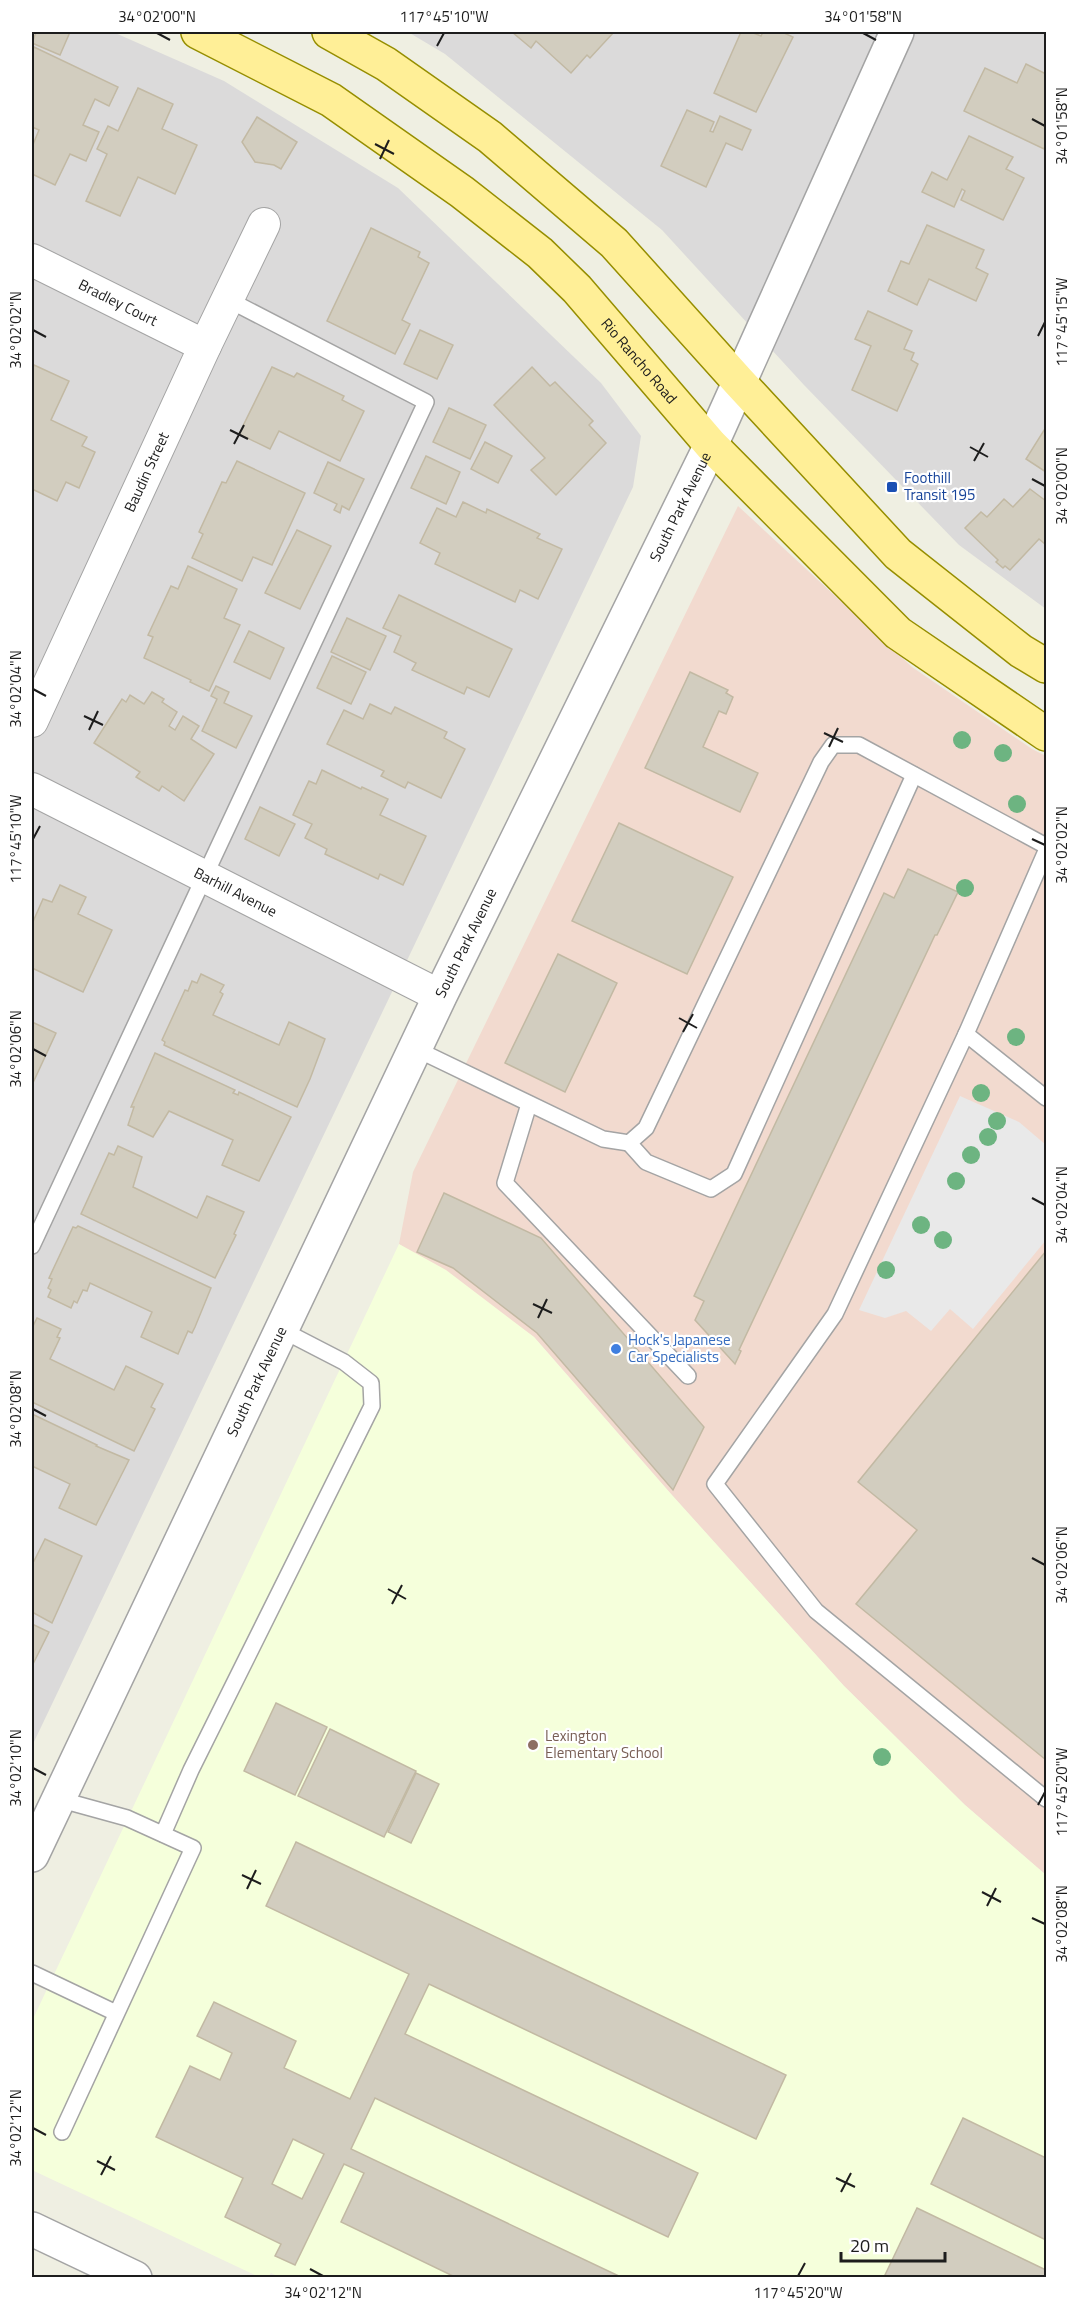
<svg xmlns="http://www.w3.org/2000/svg" width="1078" height="2309" font-family="'Titillium Web',sans-serif">
<style>
.residential{fill:#dbdada}
.commercial{fill:#f2dacf}
.education{fill:#f5ffdb}
.parking{fill:#e9e9e9}
.building{fill:#d2cdbf;stroke:#c2b9a3;stroke-width:1.5;fill-rule:evenodd}
.lines{fill:none;stroke-linecap:round;stroke-linejoin:round}
.service-casing{stroke:#a4a4a4;stroke-width:18}
.minor-casing{stroke:#a4a4a4;stroke-width:34}
.tertiary-casing{stroke:#a4a4a4;stroke-width:36}
.primary-casing{stroke:#968e00;stroke-width:36}
.service{stroke:#fff;stroke-width:15}
.minor{stroke:#fff;stroke-width:32}
.tertiary{stroke:#fff;stroke-width:33}
.primary{stroke:#ffef97;stroke-width:33}
.tree{fill:#6db481}
.ticks{fill:none;stroke:#1d1d1d;stroke-width:2}
.transit-dot{fill:#1a4fb4;stroke:#fff;stroke-width:2}
.shop-dot{fill:#3f7fe0;stroke:#fff;stroke-width:2}
.education-dot{fill:#8d6e63;stroke:#fff;stroke-width:2}
.labels{text-anchor:middle;stroke-width:4.5;stroke-linejoin:round;paint-order:stroke}
.street-label{font-size:15px;fill:#1d1d1d;stroke:#fff}
.transit-label{font-size:15px;fill:#164399;stroke:#fff;text-anchor:start}
.shop-label{font-size:15px;fill:#366cbe;stroke:#fff;text-anchor:start}
.education-label{font-size:15px;fill:#785e54;stroke:#fff;text-anchor:start}
.neatline{fill:none;stroke:#1d1d1d;stroke-width:2}
.ticks-label{font-size:15px;text-anchor:middle;fill:#1d1d1d}
</style>
<rect width="100%" height="100%" fill="#efefe2"/>
<g class="residential">
<polygon points="32,32 113,32 224,81 398,188 601,383 641,436 633,487 32,1746"/>
<polygon points="408,32 1046,32 1046,609 959,545 804,385 662,230 445,54"/>
</g>
<polygon class="commercial" points="738,506 912,667 1032,749 1046,756 1046,1875 965,1805 844,1686 671,1494 534,1337 399,1244 413,1172"/>
<polygon class="education" points="399,1244 446,1270 534,1337 671,1494 844,1686 965,1805 1046,1875 1046,2277 281,2278 271,2273 268,2277 259,2277 32,2170 32,2021"/>
<polygon class="parking" points="960,1096 1019,1122 1046,1145 1046,1240 973,1329 950,1309 931,1331 906,1311 885,1318 859,1310"/>
<g class="building">
<polygon points="36,32 70,32 60,55 32,43"/>
<polygon points="512,32 614,32 590,58 587,55 571,73 536,41 531,48"/>
<polygon points="741,32 751,32 761,36 763,32 782,32 793,37 756,112 714,93"/>
<polygon points="34,47 118,87 109,106 95,99 83,125 99,132 86,161 70,154 55,185 32,174 32,147 39,130 32,127 32,53"/>
<polygon points="1026,64 1046,74 1046,143 1044,149 964,111 985,68 1017,83"/>
<polygon points="138,88 173,104 162,129 197,145 175,194 138,177 120,216 86,201 107,154 97,149 108,126 118,131"/>
<polygon points="687,110 714,122 710,131 713,132 720,116 751,130 742,150 726,143 706,187 661,166"/>
<polygon points="257,117 297,142 281,169 274,165 255,162 242,142"/>
<polygon points="969,136 1013,157 1006,169 1024,178 1003,220 961,200 965,191 962,189 954,207 922,192 932,172 947,180"/>
<polygon points="927,225 984,250 976,268 988,274 976,301 929,279 917,305 888,291 901,261 909,264"/>
<polygon points="371,228 420,252 418,257 429,263 402,320 410,324 395,354 327,321"/>
<polygon points="868,311 912,331 904,349 914,353 911,360 918,364 897,411 852,390 871,346 855,339"/>
<polygon points="420,330 453,345 437,379 404,364"/>
<polygon points="34,365 69,381 51,420 87,437 82,446 95,452 79,488 66,482 57,501 32,489 32,370"/>
<polygon points="272,367 294,377 297,373 344,396 342,400 364,411 340,461 279,431 270,449 239,434"/>
<polygon points="532,367 550,386 555,382 593,421 589,425 606,443 556,495 531,470 545,458 494,405"/>
<polygon points="449,408 486,425 470,459 433,442"/>
<polygon points="1046,427 1046,472 1026,459"/>
<polygon points="485,442 512,456 498,483 471,469"/>
<polygon points="426,456 460,472 446,504 411,488"/>
<polygon points="237,461 305,493 272,565 253,557 242,581 192,558 203,534 199,532 222,482 226,483"/>
<polygon points="328,462 364,479 349,510 342,506 340,513 334,510 337,504 314,493"/>
<polygon points="1030,489 1046,501 1046,542 1045,544 1039,539 1010,570 1005,566 1003,568 996,562 998,560 965,528 981,512 987,517 1004,499 1013,507"/>
<polygon points="463,502 486,513 487,509 540,534 537,538 562,549 538,599 520,590 515,602 435,564 440,553 420,543 437,508 456,517"/>
<polygon points="297,530 331,546 300,609 265,593"/>
<polygon points="188,566 237,589 224,618 240,625 209,691 190,682 191,680 144,658 153,637 148,635 171,586 178,589"/>
<polygon points="399,595 512,649 489,697 467,687 464,694 412,670 416,663 394,652 401,636 383,628"/>
<polygon points="347,618 386,636 370,670 331,652"/>
<polygon points="249,631 284,648 270,679 234,662"/>
<polygon points="332,656 366,672 351,704 317,688"/>
<polygon points="690,672 728,690 726,693 733,697 726,714 719,711 703,747 758,773 740,812 645,768"/>
<polygon points="216,686 229,692 224,703 252,716 236,748 202,731 217,699 211,696"/>
<polygon points="152,692 164,699 162,702 177,712 169,726 175,730 183,716 199,726 191,739 214,754 184,801 162,786 159,791 136,777 140,772 94,743 122,699 126,702 130,695 144,704"/>
<polygon points="370,704 391,714 395,707 447,732 444,738 465,749 441,798 408,782 405,788 381,776 384,771 327,744 344,710 363,719"/>
<polygon points="322,770 361,789 362,787 388,799 380,815 426,836 403,885 380,874 378,879 325,854 327,849 305,838 312,824 293,815 309,781 316,784"/>
<polygon points="260,807 295,824 279,856 245,839"/>
<polygon points="619,823 733,877 687,974 572,921"/>
<polygon points="908,869 958,892 937,935 935,935 739,1350 741,1351 735,1364 695,1320 704,1301 694,1296 884,893 894,898"/>
<polygon points="60,885 86,897 78,914 112,930 83,992 32,968 32,924 43,899 52,902"/>
<polygon points="558,954 617,983 565,1092 505,1063"/>
<polygon points="201,974 224,985 220,992 223,994 213,1015 279,1045 289,1022 325,1039 310,1079 297,1107 164,1045 165,1042 162,1040 185,990 188,991 192,981 197,983"/>
<polygon points="32,1022 56,1033 32,1085"/>
<polygon points="155,1053 235,1090 233,1093 238,1095 239,1092 291,1117 259,1181 222,1165 233,1140 169,1111 153,1137 128,1125 134,1107 131,1107"/>
<polygon points="118,1146 142,1157 133,1187 197,1218 207,1196 244,1212 234,1234 236,1235 215,1278 81,1214 109,1153 114,1155"/>
<polygon points="444,1193 541,1238 704,1427 673,1490 537,1333 453,1268 417,1252"/>
<polygon points="78,1226 211,1288 195,1327 192,1333 188,1331 178,1354 141,1337 152,1312 90,1283 87,1291 83,1290 77,1303 74,1301 71,1308 48,1297 51,1290 48,1288 52,1279 49,1278 73,1227 76,1228"/>
<polygon points="1046,1251 1046,1760 856,1604 917,1530 858,1482"/>
<polygon points="37,1318 61,1329 57,1337 60,1338 50,1359 114,1390 126,1366 163,1384 151,1407 155,1409 134,1451 32,1402 32,1325 33,1326"/>
<polygon points="32,1414 97,1445 96,1446 129,1460 96,1525 59,1508 70,1484 32,1466"/>
<polygon points="45,1539 82,1556 52,1623 32,1612 32,1560 34,1561"/>
<polygon points="32,1624 49,1632 32,1666"/>
<polygon points="276,1703 327,1727 295,1795 244,1771"/>
<polygon points="330,1729 416,1771 384,1837 298,1796"/>
<polygon points="416,1773 439,1784 411,1843 388,1832"/>
<path d="M296,1842L786,2075L756,2139L429,1984L405,2034L698,2173L668,2237L375,2098L351,2149L623,2278H457L341,2222L364,2173L344,2164L295,2265L275,2256L281,2244L225,2217L243,2178L156,2137L190,2066L220,2080L232,2053L197,2036L214,2002L296,2041L284,2068L350,2099L409,1974L266,1906ZM293,2139L324,2154L302,2199L272,2184Z"/>
<polygon points="963,2118 1046,2158 1046,2240 931,2184"/>
<polygon points="917,2208 1046,2270 1046,2278 890,2278 885,2275"/>
</g>
<g class="lines">
<g class="service-casing">
<g id="service">
<polyline points="1046,851 966,1034 1046,1098"/>
<polyline points="966,1034 835,1314 715,1484 816,1611 1046,1799"/>
<polyline points="416,1049 603,1139 629,1143 646,1128 821,762 833,745 859,745 1046,846"/>
<polyline points="529,1104 505,1183 688,1376"/>
<polyline points="629,1143 646,1162 711,1189 734,1174 914,775"/>
<polyline points="32,1246 426,402 227,299"/>
<polyline points="58,1799 127,1818 193,1848 62,2132"/>
<polyline points="163,1834 191,1770 372,1406 371,1383 344,1362 282,1330"/>
<polyline points="32,1973 116,2013"/>
</g>
</g>
<g class="minor-casing">
<g id="minor">
<path id="s1" d="M32,260L205,346"/>
<path id="s2" d="M32,721L205,346L264,224"/>
<path id="s3" d="M32,789L440,996"/>
</g>
</g>
<g class="tertiary-casing">
<g id="tertiary">
<path id="s4" d="M32,1855L440,996L711,445L897,32"/>
<polyline points="32,2229 135,2278"/>
</g>
</g>
<g class="primary-casing">
<g id="primary">
<path id="s5" d="M198,32L331,100L462,192L540,253L577,289L711,445L898,633L1046,734"/>
<polyline points="329,32 386,64 490,137 614,243 739,382 898,554 1021,651 1046,666"/>
</g>
</g>
<use href="#service" class="service"/>
<use href="#minor" class="minor"/>
<use href="#tertiary" class="tertiary"/>
<use href="#primary" class="primary"/>
</g>
<g class="tree">
<circle cx="962" cy="740" r="9"/>
<circle cx="1003" cy="753" r="9"/>
<circle cx="1017" cy="804" r="9"/>
<circle cx="965" cy="888" r="9"/>
<circle cx="1016" cy="1037" r="9"/>
<circle cx="981" cy="1093" r="9"/>
<circle cx="997" cy="1121" r="9"/>
<circle cx="988" cy="1137" r="9"/>
<circle cx="971" cy="1155" r="9"/>
<circle cx="956" cy="1181" r="9"/>
<circle cx="921" cy="1225" r="9"/>
<circle cx="943" cy="1240" r="9"/>
<circle cx="886" cy="1270" r="9"/>
<circle cx="882" cy="1757" r="9"/>
</g>
<path class="ticks" d="M157,33L170,40M863,33L876,40M437,46L444,33M1032,119L1045,126M375,144L394,154M380,159L389,140M33,330L46,337M1038,336L1045,322M230,430L248,439M234,444L244,425M970,447L988,457M974,461L984,443M1032,479L1045,486M33,689L46,696M84,716L103,725M89,730L98,711M824,733L843,742M829,747L838,728M33,839L40,826M1032,839L1045,845M679,1018L697,1028M683,1032L693,1014M33,1049L46,1056M1032,1198L1045,1205M533,1304L552,1313M538,1318L547,1299M33,1409L46,1416M1032,1558L1045,1565M388,1589L406,1599M392,1604L402,1585M33,1768L46,1775M1038,1805L1045,1792M242,1875L261,1884M247,1889L256,1870M982,1892L1001,1902M987,1906L996,1888M1032,1918L1045,1924M33,2128L46,2135M97,2161L115,2170M101,2175L111,2156M836,2178L855,2187M841,2192L851,2173M310,2269L323,2276M798,2276L805,2263"/>
<rect class="transit-dot" x="886" y="481" width="12" height="12" rx="3"/>
<circle class="shop-dot" cx="616" cy="1349" r="6"/>
<circle class="education-dot" cx="533" cy="1745" r="6"/>
<g class="labels">
<g class="street-label">
<text dy="5" stroke="none"><textPath href="#s1" startOffset="96">Bradley Court</textPath></text>
<text dy="5" stroke="none"><textPath href="#s5" startOffset="555">Rio Rancho Road</textPath></text>
<text dy="5" stroke="none"><textPath href="#s2" startOffset="274">Baudin Street</textPath></text>
<text dy="5" stroke="none"><textPath href="#s4" startOffset="1496">South Park Avenue</textPath></text>
<text dy="5" stroke="none"><textPath href="#s3" startOffset="228">Barhill Avenue</textPath></text>
<text dy="5" stroke="none"><textPath href="#s4" startOffset="1010">South Park Avenue</textPath></text>
<text dy="5" stroke="none"><textPath href="#s4" startOffset="524">South Park Avenue</textPath></text>
</g>
<g class="transit-label">
<text x="904" y="483">Foothill<tspan x="904" dy="17">Transit 195</tspan></text>
</g>
<g class="shop-label">
<text x="628" y="1345">Hock's Japanese<tspan x="628" dy="17">Car Specialists</tspan></text>
</g>
<g class="education-label">
<text x="545" y="1741">Lexington<tspan x="545" dy="17">Elementary School</tspan></text>
</g>
</g>
<rect width="1078" height="2309" fill="none" stroke="#ffffff" stroke-width="66"/>
<path d="M841 2252v9h104v-9" fill="none" stroke="#1d1d1d" stroke-width="3"/>
<text x="850" y="2252" font-size="18" fill="#1d1d1d" stroke="#ffffff" stroke-width="4.5" paint-order="stroke">20 m</text>
<rect x="33" y="33" width="1012" height="2243" class="neatline"/>
<g class="ticks-label">
<text x="157" y="22">34°02'00"N</text>
<text x="444" y="22">117°45'10"W</text>
<text x="863" y="22">34°01'58"N</text>
<text transform="translate(1062 126) rotate(-90)" y="5">34°01'58"N</text>
<text transform="translate(1062 322) rotate(-90)" y="5">117°45'15"W</text>
<text transform="translate(16 330) rotate(-90)" y="5">34°02'02"N</text>
<text transform="translate(1062 486) rotate(-90)" y="5">34°02'00"N</text>
<text transform="translate(16 689) rotate(-90)" y="5">34°02'04"N</text>
<text transform="translate(16 839) rotate(-90)" y="5">117°45'10"W</text>
<text transform="translate(1062 845) rotate(-90)" y="5">34°02'02"N</text>
<text transform="translate(16 1049) rotate(-90)" y="5">34°02'06"N</text>
<text transform="translate(1062 1205) rotate(-90)" y="5">34°02'04"N</text>
<text transform="translate(16 1409) rotate(-90)" y="5">34°02'08"N</text>
<text transform="translate(1062 1565) rotate(-90)" y="5">34°02'06"N</text>
<text transform="translate(16 1768) rotate(-90)" y="5">34°02'10"N</text>
<text transform="translate(1062 1792) rotate(-90)" y="5">117°45'20"W</text>
<text transform="translate(1062 1924) rotate(-90)" y="5">34°02'08"N</text>
<text transform="translate(16 2128) rotate(-90)" y="5">34°02'12"N</text>
<text x="323" y="2298">34°02'12"N</text>
<text x="798" y="2298">117°45'20"W</text>
</g>
</svg>
